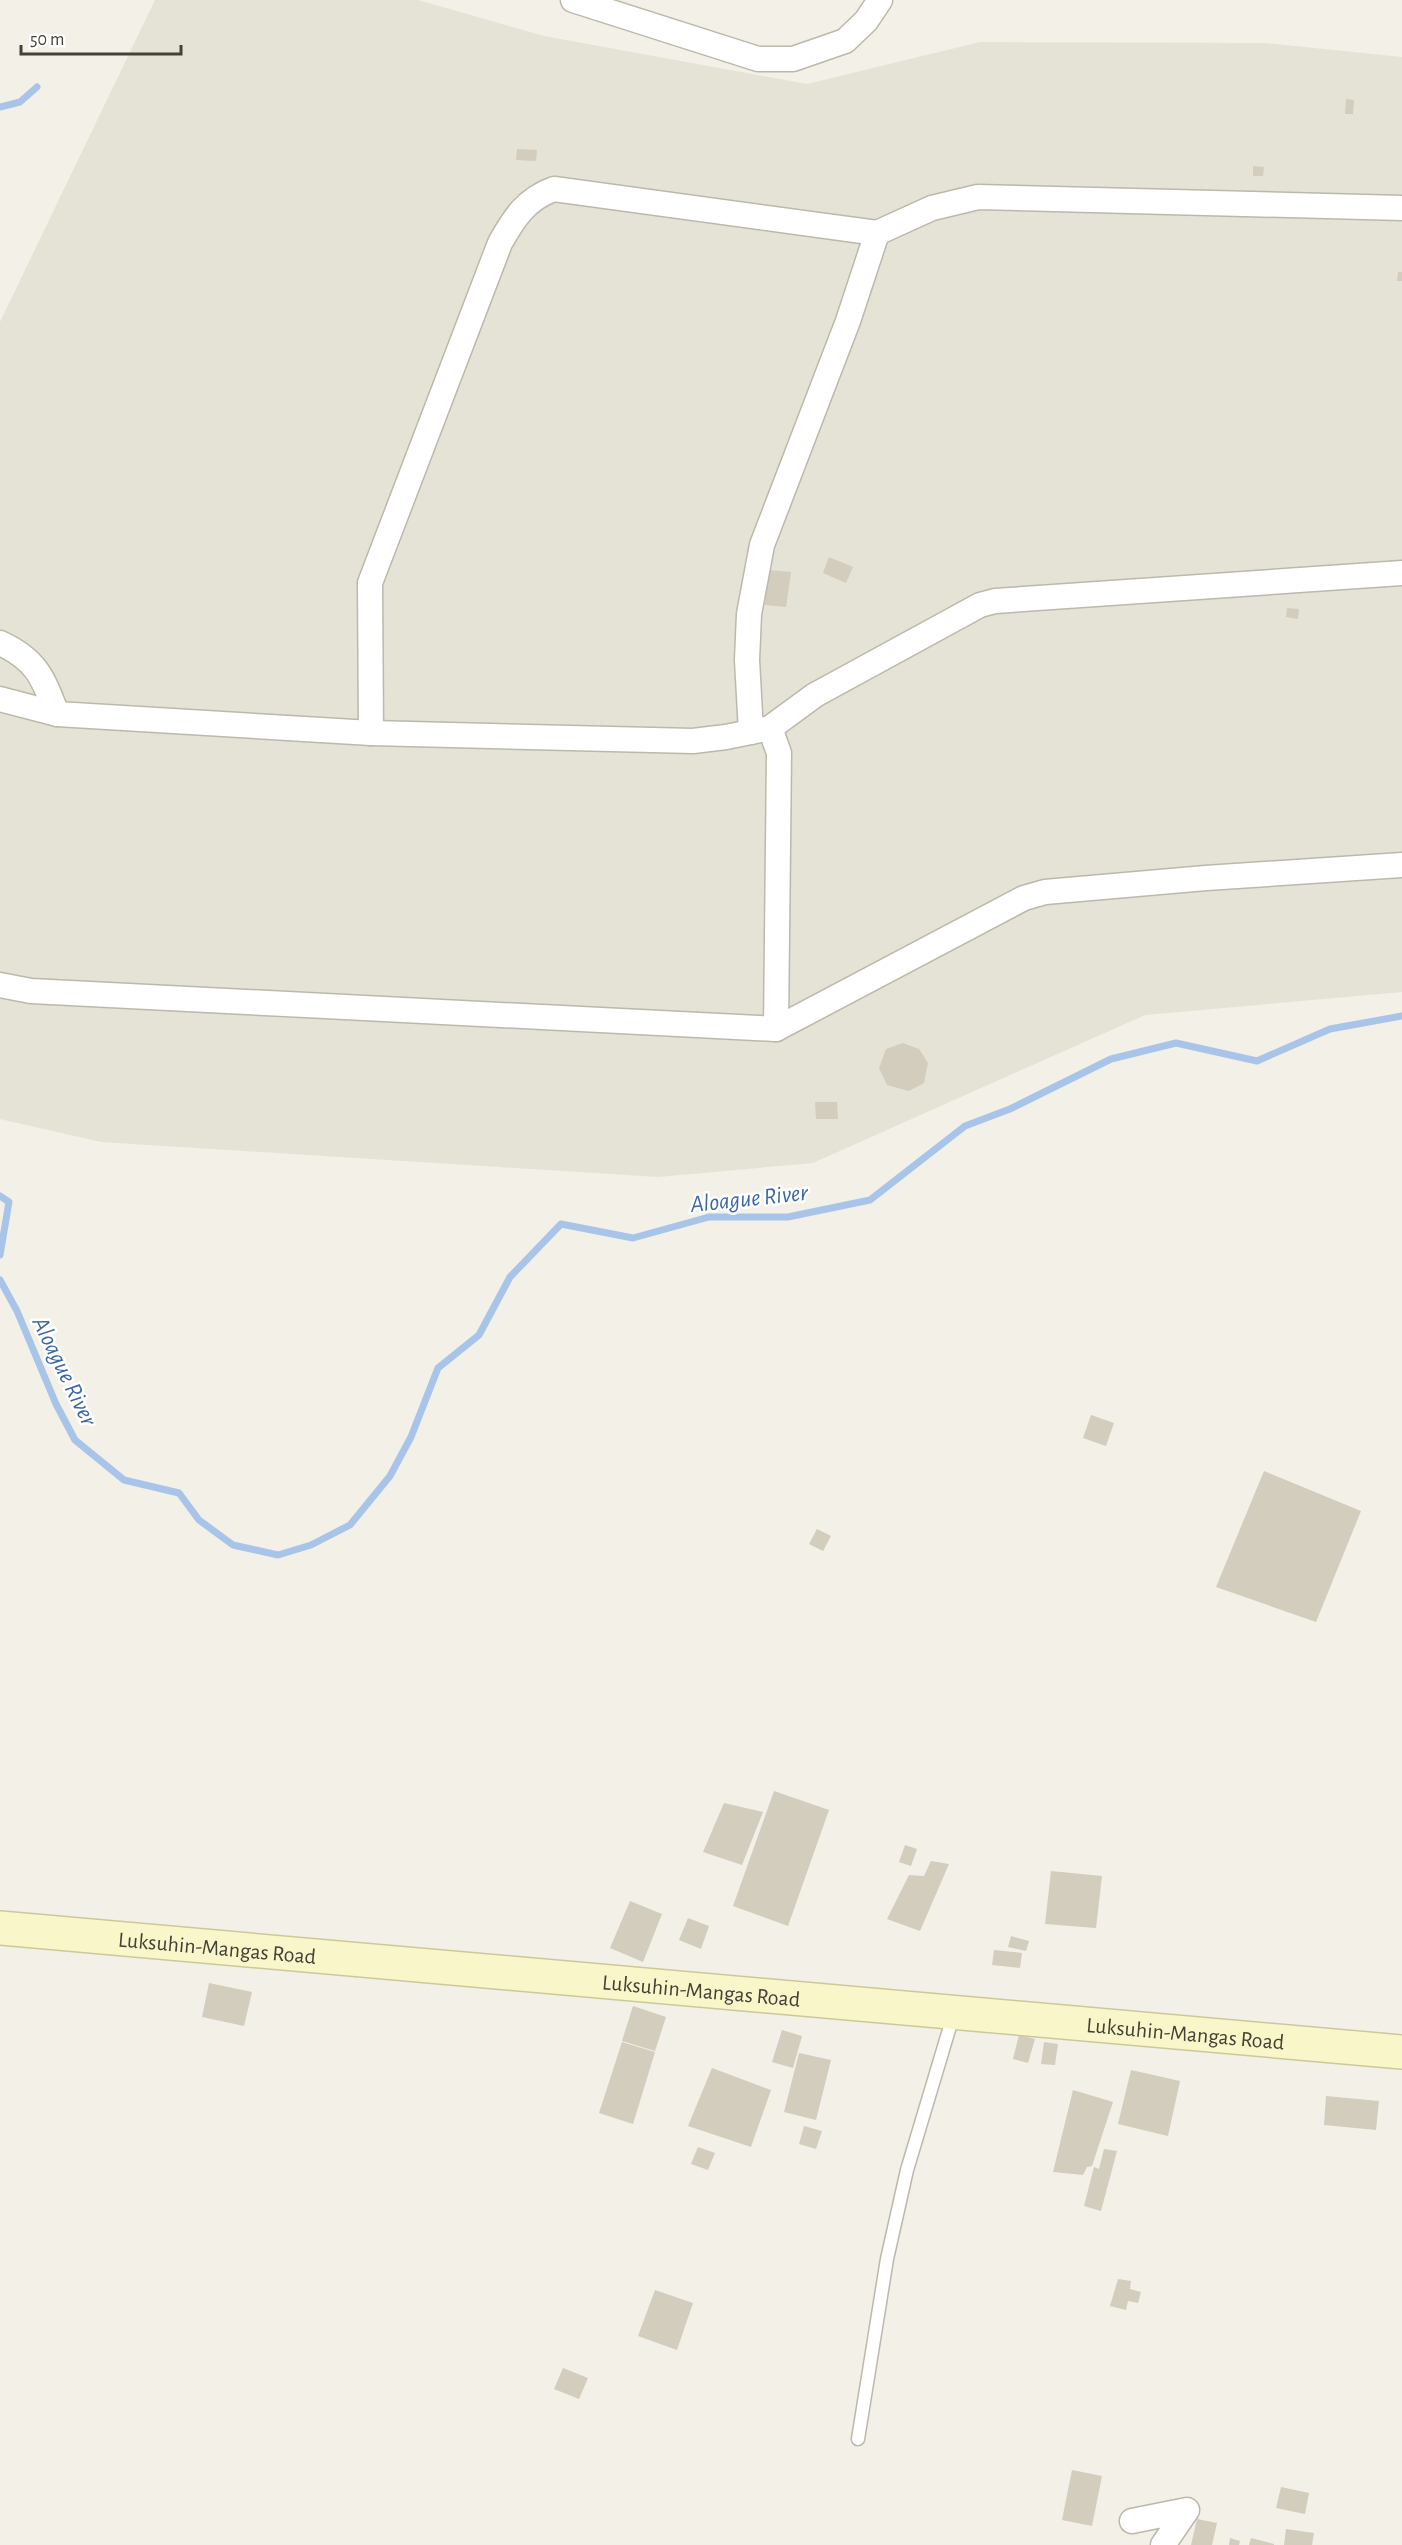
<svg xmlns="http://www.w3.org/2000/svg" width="1402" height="2545" font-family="'Alegreya Sans',sans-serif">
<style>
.residential{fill:#e5e3d5}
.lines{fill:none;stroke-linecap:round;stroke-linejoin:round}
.stream{stroke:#a8c4e9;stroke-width:7}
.building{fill:#d2cdbd}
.lane-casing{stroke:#bcb9aa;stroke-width:15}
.street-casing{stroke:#bcb9aa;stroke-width:27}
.secondary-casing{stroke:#cdc89a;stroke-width:36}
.lane{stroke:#fff;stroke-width:12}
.street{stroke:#fff;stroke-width:24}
.secondary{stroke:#f9f6c9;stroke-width:33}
.labels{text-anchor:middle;stroke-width:5;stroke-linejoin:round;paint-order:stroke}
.street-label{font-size:22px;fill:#444137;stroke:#fff}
.water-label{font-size:24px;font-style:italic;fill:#3a67a6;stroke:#fff}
</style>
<rect width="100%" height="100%" fill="#f2f0e7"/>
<polygon class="residential" points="155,0 418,0 544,36 807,84 980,42 1264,43 1402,57 1402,992 1145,1015 813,1163 658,1177 101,1142 0,1119 0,322"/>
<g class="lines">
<g class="stream">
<polyline points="0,107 20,102 37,87"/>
<polyline points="0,1196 9,1202 0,1255"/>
<polyline points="0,1280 17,1311 56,1404 75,1440 124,1480 179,1493 199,1520 233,1545 278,1555 311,1545 350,1525 390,1476 411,1437 438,1368 479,1335 510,1277 561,1224 633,1238 709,1217 788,1217 870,1200 965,1126 1010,1109 1111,1059 1176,1043 1257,1061 1330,1029 1402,1016"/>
</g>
</g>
<g class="building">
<polygon points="1346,99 1354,100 1353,114 1345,114"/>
<polygon points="517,149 537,150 536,161 516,160"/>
<polygon points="1253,166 1264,167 1263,176 1253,176"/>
<polygon points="1398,272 1402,272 1402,281 1397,281"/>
<polygon points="829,557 853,567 846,583 823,573"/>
<polygon points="769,570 791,572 786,607 765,605"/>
<polygon points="1287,608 1299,609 1298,619 1286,617"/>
<polygon points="903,1043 919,1049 928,1063 924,1083 909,1091 887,1085 879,1068 886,1049"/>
<polygon points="815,1102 837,1102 838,1119 816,1119"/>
<polygon points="1091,1415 1114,1423 1106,1446 1083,1438"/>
<polygon points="1264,1471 1361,1511 1316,1622 1216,1587"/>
<polygon points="817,1529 831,1536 823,1551 809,1544"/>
<polygon points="774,1791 829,1810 788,1926 733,1906"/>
<polygon points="724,1803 763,1812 742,1865 703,1852"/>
<polygon points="905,1845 917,1849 911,1866 899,1862"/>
<polygon points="931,1861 949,1864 920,1931 887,1919 909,1875 924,1876"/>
<polygon points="1051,1871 1102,1876 1096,1928 1045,1924"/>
<polygon points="630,1901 662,1914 643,1962 610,1948"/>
<polygon points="688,1918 709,1926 701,1949 679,1940"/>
<polygon points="1011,1936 1029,1941 1026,1951 1008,1947"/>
<polygon points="994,1950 1022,1953 1020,1968 992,1965"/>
<polygon points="209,1983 252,1992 244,2026 202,2017"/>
<polygon points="633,2006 666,2017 655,2051 622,2041"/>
<polygon points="782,2030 802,2036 793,2068 772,2062"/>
<polygon points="1019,2035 1035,2039 1028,2063 1013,2059"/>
<polygon points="622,2042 655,2052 633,2124 599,2113"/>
<polygon points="1044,2042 1058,2044 1055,2065 1041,2064"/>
<polygon points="799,2053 831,2060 816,2120 784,2112"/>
<polygon points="712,2068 771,2090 751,2147 688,2126"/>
<polygon points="1131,2070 1180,2081 1168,2136 1118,2124"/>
<polygon points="1073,2090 1113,2102 1092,2166 1087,2167 1083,2175 1053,2172"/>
<polygon points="1326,2096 1379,2101 1376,2130 1324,2125"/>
<polygon points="804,2126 822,2131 816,2149 799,2144"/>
<polygon points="698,2147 715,2153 708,2170 691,2164"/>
<polygon points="1104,2149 1117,2151 1101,2211 1084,2206 1094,2167 1099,2169"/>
<polygon points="1118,2279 1131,2281 1130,2289 1141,2292 1138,2303 1128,2301 1126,2310 1110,2306"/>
<polygon points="655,2290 693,2303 677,2350 638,2336"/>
<polygon points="563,2368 588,2378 579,2399 554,2389"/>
<polygon points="1072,2470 1102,2476 1092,2526 1062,2520"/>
<polygon points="1281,2487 1309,2493 1305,2514 1276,2508"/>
<polygon points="1197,2519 1217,2523 1212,2545 1191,2545"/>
<polygon points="1286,2529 1314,2533 1312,2545 1284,2545"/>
<polygon points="1230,2538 1240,2541 1239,2545 1229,2545"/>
<polygon points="1251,2538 1274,2544 1274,2545 1249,2545"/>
</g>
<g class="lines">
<g class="lane-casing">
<polyline id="lane" points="858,2439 887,2259 907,2170 954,2013"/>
</g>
<g class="street-casing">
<g id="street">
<polyline points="573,0 758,59 793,59 845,41 866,21 880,0"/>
<path d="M0,643C37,660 43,678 57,714"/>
<polyline points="0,699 57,714 371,733 693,741 726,737 770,728 815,695 980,605 995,601 1402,573"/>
<polyline points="770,728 779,753 776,1029"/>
<polyline points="751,732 747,660 749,614 762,545 848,321 877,233"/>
<path d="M371,733L370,583L500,243C514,218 526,199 554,189L877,233L932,208L978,197L1402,208"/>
<polyline points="0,985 31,991 776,1029 1024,898 1045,892 1206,878 1402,865"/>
<polyline points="1132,2521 1187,2510 1163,2545"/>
</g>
</g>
<g class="secondary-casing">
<g id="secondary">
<path id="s1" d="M0,1928L1402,2052"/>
</g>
</g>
<use href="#lane" class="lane"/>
<use href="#street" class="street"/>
<use href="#secondary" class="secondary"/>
</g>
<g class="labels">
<g class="street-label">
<text dy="8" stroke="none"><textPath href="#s1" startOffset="218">Luksuhin-Mangas Road</textPath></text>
<text dy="8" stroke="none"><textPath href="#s1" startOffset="704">Luksuhin-Mangas Road</textPath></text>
<text dy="8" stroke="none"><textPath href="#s1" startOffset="1190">Luksuhin-Mangas Road</textPath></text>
</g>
<g class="water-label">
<text transform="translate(749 1198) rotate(-6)" y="8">Aloague River</text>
<text transform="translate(65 1371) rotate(64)" y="8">Aloague River</text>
</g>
</g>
<path d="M21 45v9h160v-9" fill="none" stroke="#444137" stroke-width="3"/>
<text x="30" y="45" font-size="18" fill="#444137" stroke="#ffffff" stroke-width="4.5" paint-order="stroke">50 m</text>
</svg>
